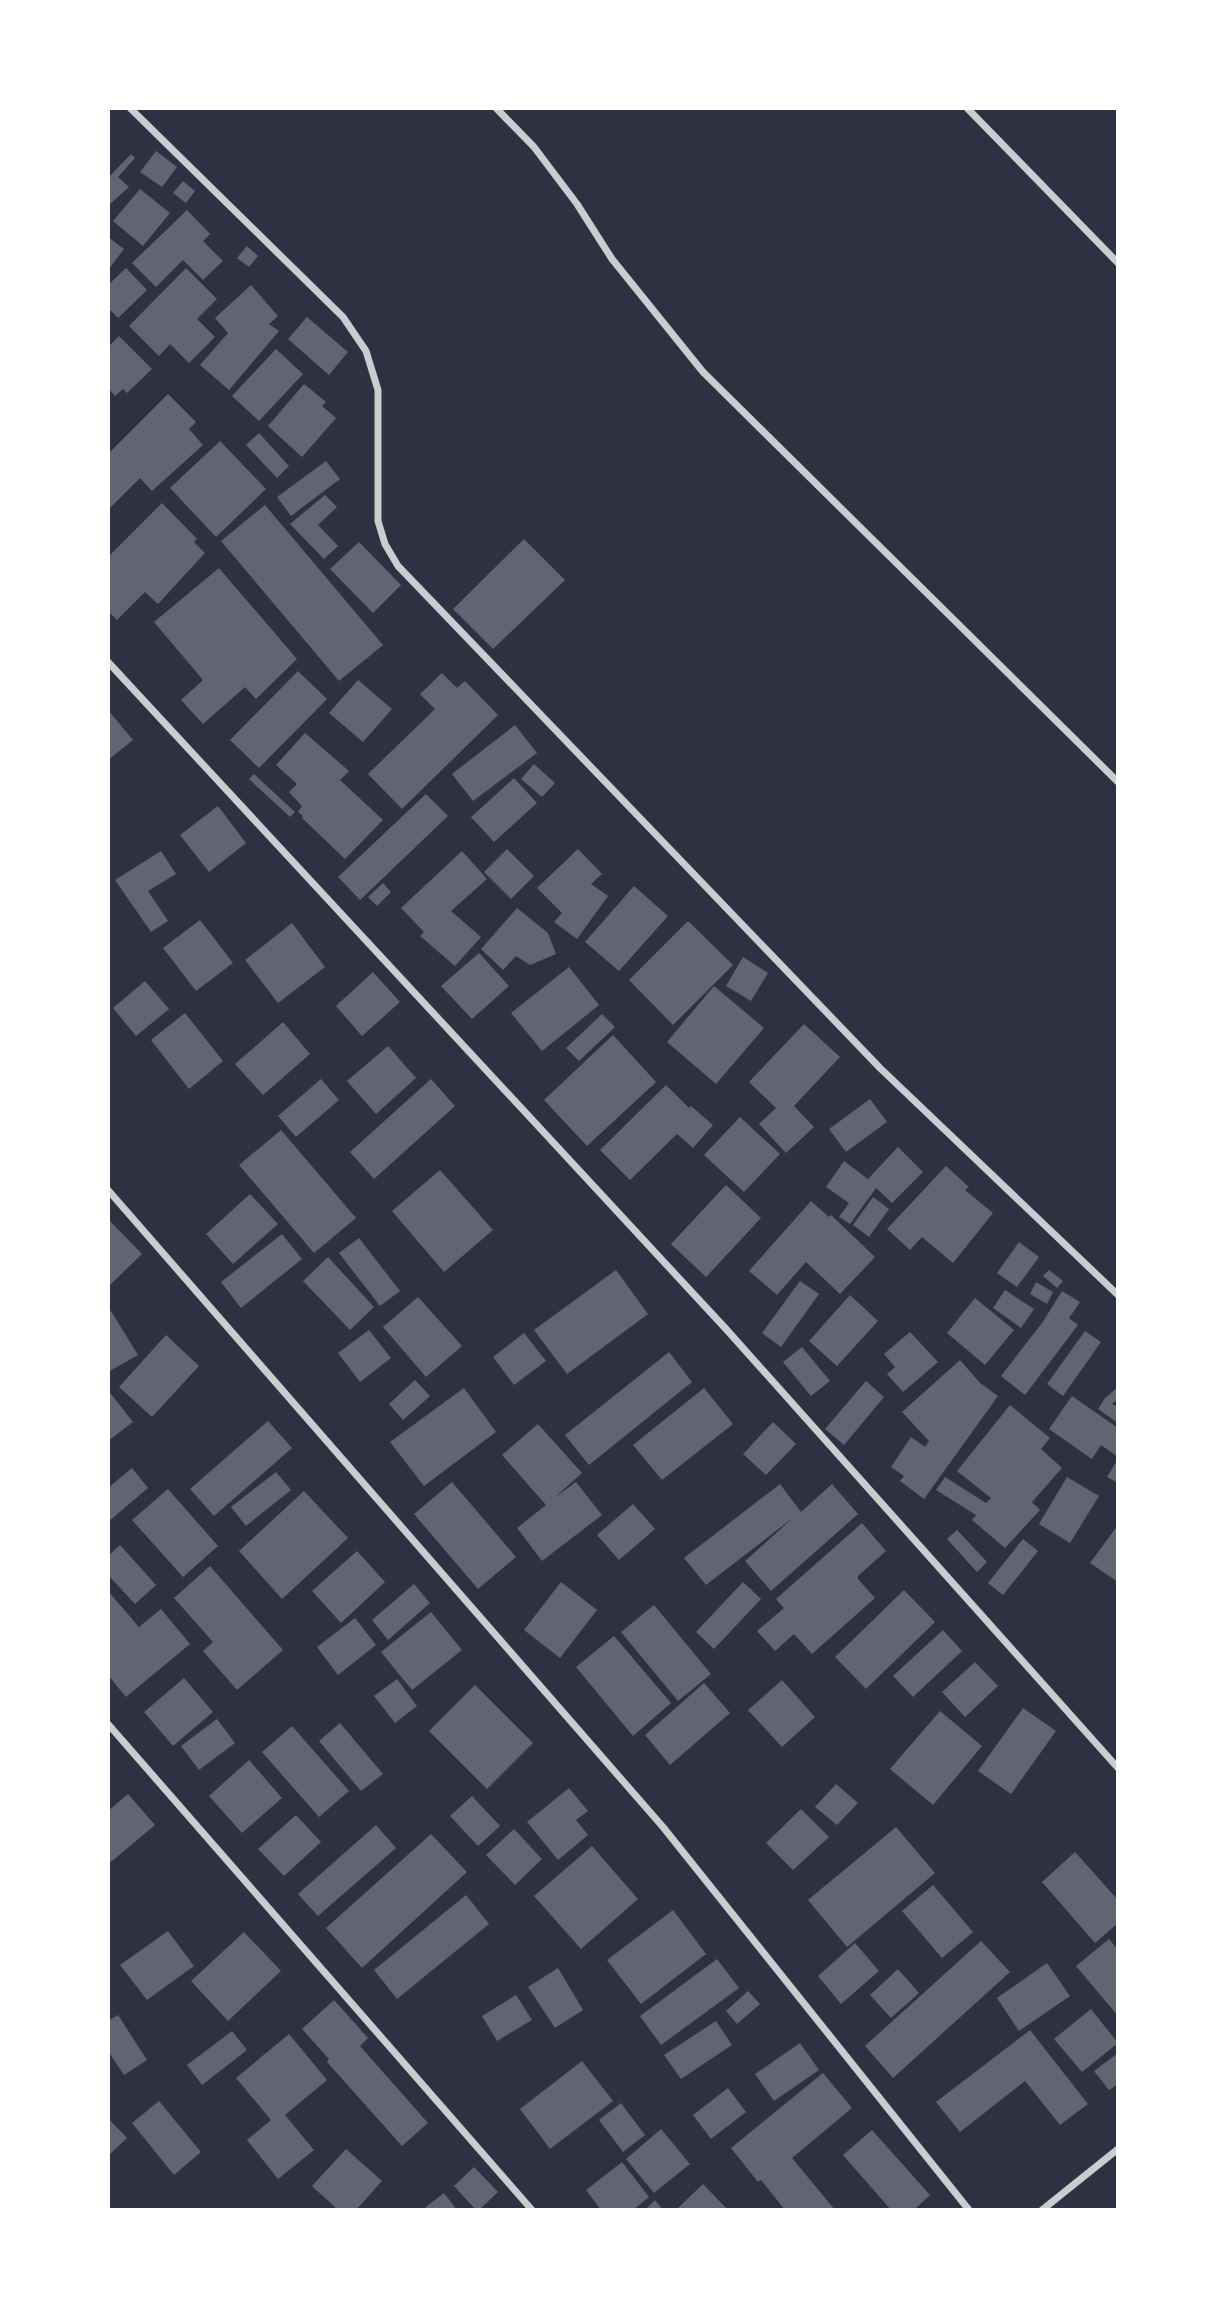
<svg xmlns="http://www.w3.org/2000/svg" width="1226" height="2318" font-family="'Source Sans 3',sans-serif">
<style>
.building{fill:#626471}
.lines{fill:none;stroke-linecap:round;stroke-linejoin:round}
.minor{stroke:#caccd0;stroke-width:7}
</style>
<rect width="100%" height="100%" fill="#2d3142"/>
<g class="building">
<polygon points="156,151 177,167 162,187 140,172"/>
<polygon points="131,154 135,158 118,177 129,187 108,206 108,178"/>
<polygon points="183,181 195,191 186,203 173,193"/>
<polygon points="140,189 170,213 143,246 113,221"/>
<polygon points="187,210 210,234 203,241 223,261 203,280 183,260 156,287 132,263"/>
<polygon points="108,237 124,249 108,270"/>
<polygon points="247,246 258,256 249,267 237,258"/>
<polygon points="126,268 147,290 118,318 108,308 108,285"/>
<polygon points="186,268 217,299 197,319 215,337 189,363 170,344 159,356 129,326"/>
<polygon points="251,285 278,316 269,324 279,331 229,390 200,365 228,333 215,318"/>
<polygon points="307,317 348,352 329,375 288,339"/>
<polygon points="119,336 152,369 127,393 123,389 115,396 108,388 108,347"/>
<polygon points="276,349 303,374 259,421 232,396"/>
<polygon points="304,384 326,402 322,406 336,418 302,457 268,426"/>
<polygon points="168,394 196,422 189,429 203,445 152,491 140,478 108,510 108,454"/>
<polygon points="259,433 289,466 277,478 246,445"/>
<polygon points="220,441 266,489 216,537 170,488"/>
<polygon points="326,461 340,479 291,516 277,497"/>
<polygon points="325,495 337,507 318,525 338,546 324,559 290,524"/>
<polygon points="162,503 197,539 194,542 205,553 158,604 145,592 117,620 108,611 108,557"/>
<polygon points="265,505 383,645 339,681 221,541"/>
<polygon points="524,539 565,580 493,649 453,609"/>
<polygon points="359,542 401,585 373,613 330,569"/>
<polygon points="219,568 297,659 256,699 245,687 203,724 181,700 203,680 154,622"/>
<polygon points="298,671 327,699 259,768 230,740"/>
<polygon points="442,673 457,688 465,681 498,715 402,809 368,774 435,709 420,694"/>
<polygon points="358,680 392,709 363,742 329,713"/>
<polygon points="108,710 133,740 108,760"/>
<polygon points="515,725 537,753 473,801 452,774"/>
<polygon points="305,733 349,771 340,780 383,820 345,859 302,818 303,816 298,812 302,806 289,792 297,784 276,765"/>
<polygon points="534,764 555,783 542,797 521,779"/>
<polygon points="254,774 295,812 290,817 249,779"/>
<polygon points="514,778 537,803 494,842 471,817"/>
<polygon points="426,794 448,816 360,900 338,877"/>
<polygon points="218,806 246,843 209,872 180,835"/>
<polygon points="507,849 534,876 511,899 484,872"/>
<polygon points="578,849 602,874 591,884 608,896 577,939 554,922 562,913 537,888"/>
<polygon points="161,851 176,874 148,891 168,921 151,932 115,880"/>
<polygon points="462,851 487,879 451,911 481,937 455,966 420,936 424,932 401,908"/>
<polygon points="383,883 391,892 377,906 368,897"/>
<polygon points="634,886 668,916 619,971 585,942"/>
<polygon points="517,908 548,933 556,954 530,965 516,956 503,970 481,949"/>
<polygon points="200,920 233,963 196,991 163,948"/>
<polygon points="688,921 733,965 673,1025 629,980"/>
<polygon points="292,923 325,967 278,1003 245,960"/>
<polygon points="479,953 509,986 472,1019 441,986"/>
<polygon points="743,957 768,973 751,1001 726,986"/>
<polygon points="569,967 599,1005 542,1051 511,1013"/>
<polygon points="373,972 400,1002 362,1036 336,1006"/>
<polygon points="145,981 169,1009 136,1036 113,1008"/>
<polygon points="714,986 764,1028 716,1084 667,1042"/>
<polygon points="185,1013 223,1061 189,1089 151,1040"/>
<polygon points="602,1014 615,1027 579,1061 566,1048"/>
<polygon points="283,1022 310,1054 263,1095 235,1064"/>
<polygon points="804,1024 840,1057 794,1106 814,1127 786,1153 759,1124 776,1108 749,1082"/>
<polygon points="613,1035 656,1082 587,1146 544,1100"/>
<polygon points="388,1046 416,1078 376,1114 347,1081"/>
<polygon points="321,1079 339,1100 296,1137 278,1116"/>
<polygon points="431,1079 455,1106 374,1179 350,1152"/>
<polygon points="666,1085 689,1108 691,1106 713,1125 693,1148 677,1134 630,1180 600,1150"/>
<polygon points="870,1099 887,1122 846,1152 829,1129"/>
<polygon points="740,1117 780,1154 744,1192 704,1155"/>
<polygon points="281,1130 356,1218 314,1253 239,1165"/>
<polygon points="898,1147 923,1172 892,1203 876,1188 850,1224 839,1217 849,1203 826,1187 844,1161 868,1179"/>
<polygon points="946,1166 969,1187 965,1190 993,1213 953,1263 922,1237 910,1250 887,1229"/>
<polygon points="440,1170 493,1230 444,1272 392,1211"/>
<polygon points="726,1185 761,1218 706,1277 671,1244"/>
<polygon points="250,1194 278,1224 233,1264 206,1234"/>
<polygon points="873,1197 889,1209 869,1237 853,1225"/>
<polygon points="811,1201 829,1217 831,1215 875,1257 840,1294 806,1262 777,1295 749,1271"/>
<polygon points="108,1219 142,1254 108,1287"/>
<polygon points="282,1234 302,1259 241,1308 221,1282"/>
<polygon points="359,1238 400,1291 380,1306 339,1253"/>
<polygon points="1019,1242 1039,1257 1017,1287 997,1273"/>
<polygon points="328,1257 374,1307 350,1330 303,1281"/>
<polygon points="616,1270 648,1314 567,1374 534,1330"/>
<polygon points="1049,1270 1063,1281 1057,1288 1043,1276"/>
<polygon points="800,1281 819,1294 781,1347 762,1333"/>
<polygon points="1036,1282 1053,1292 1047,1304 1030,1294"/>
<polygon points="1005,1290 1034,1309 1021,1328 993,1308"/>
<polygon points="1062,1291 1080,1302 1069,1318 1078,1325 1025,1395 1001,1376 1042,1323"/>
<polygon points="850,1295 878,1321 837,1366 809,1341"/>
<polygon points="418,1297 462,1346 426,1377 383,1327"/>
<polygon points="975,1298 1014,1330 985,1365 947,1333"/>
<polygon points="111,1311 138,1355 108,1372 108,1313"/>
<polygon points="369,1330 391,1358 360,1382 338,1353"/>
<polygon points="1085,1331 1101,1342 1063,1396 1047,1384"/>
<polygon points="910,1332 938,1362 903,1392 887,1374 895,1367 884,1354"/>
<polygon points="524,1333 546,1361 514,1385 493,1357"/>
<polygon points="166,1335 199,1366 152,1417 119,1387"/>
<polygon points="802,1347 830,1381 811,1396 783,1362"/>
<polygon points="669,1352 692,1382 589,1465 565,1435"/>
<polygon points="960,1360 980,1383 998,1396 924,1499 900,1481 904,1476 891,1467 911,1437 925,1447 929,1441 902,1412"/>
<polygon points="415,1380 430,1396 403,1420 389,1404"/>
<polygon points="866,1381 884,1397 844,1445 825,1429"/>
<polygon points="1118,1387 1118,1399 1112,1404 1118,1407 1118,1423 1098,1409 1105,1398"/>
<polygon points="464,1388 496,1432 424,1486 390,1442"/>
<polygon points="704,1388 733,1424 662,1480 633,1445"/>
<polygon points="108,1390 133,1422 108,1441"/>
<polygon points="1072,1396 1118,1428 1118,1457 1101,1445 1092,1459 1049,1429"/>
<polygon points="1010,1405 1050,1438 1041,1449 1062,1468 1032,1502 1040,1510 1005,1548 972,1520 976,1515 936,1490 945,1477 986,1503 991,1498 957,1471"/>
<polygon points="268,1421 292,1448 214,1516 190,1489"/>
<polygon points="773,1422 796,1444 766,1475 743,1454"/>
<polygon points="538,1424 582,1473 554,1498 576,1482 602,1515 542,1561 517,1528 546,1505 502,1455"/>
<polygon points="1118,1459 1118,1483 1107,1477"/>
<polygon points="132,1468 148,1488 108,1522 108,1488"/>
<polygon points="276,1472 291,1490 246,1526 231,1507"/>
<polygon points="1067,1477 1099,1496 1070,1543 1039,1524"/>
<polygon points="452,1482 516,1557 478,1589 414,1514"/>
<polygon points="780,1484 801,1512 832,1484 858,1514 771,1591 745,1561 794,1517 706,1585 684,1558"/>
<polygon points="168,1489 218,1546 183,1577 132,1520"/>
<polygon points="304,1491 348,1538 282,1599 239,1551"/>
<polygon points="633,1504 655,1529 619,1560 597,1535"/>
<polygon points="862,1523 886,1551 858,1576 858,1579 875,1598 812,1654 794,1634 775,1651 757,1631 784,1608 776,1599"/>
<polygon points="1118,1525 1118,1582 1090,1563"/>
<polygon points="957,1530 987,1562 977,1572 947,1539"/>
<polygon points="1023,1539 1038,1551 1003,1595 988,1583"/>
<polygon points="120,1545 156,1585 135,1604 108,1575 108,1556"/>
<polygon points="357,1551 385,1582 341,1623 312,1591"/>
<polygon points="210,1566 283,1650 237,1690 203,1651 213,1642 174,1598"/>
<polygon points="561,1582 597,1610 560,1658 524,1630"/>
<polygon points="743,1582 761,1599 714,1649 696,1632"/>
<polygon points="414,1584 430,1603 388,1640 372,1620"/>
<polygon points="904,1590 935,1622 866,1689 835,1657"/>
<polygon points="108,1591 139,1627 161,1609 190,1644 126,1697 108,1675"/>
<polygon points="654,1605 711,1674 678,1701 621,1632"/>
<polygon points="431,1612 462,1650 412,1690 381,1652"/>
<polygon points="355,1618 376,1645 338,1675 317,1647"/>
<polygon points="943,1630 962,1651 913,1697 893,1676"/>
<polygon points="614,1636 671,1703 633,1736 576,1667"/>
<polygon points="975,1662 998,1686 965,1717 942,1692"/>
<polygon points="184,1678 213,1712 173,1746 144,1712"/>
<polygon points="397,1679 417,1706 395,1723 374,1696"/>
<polygon points="782,1680 815,1717 782,1747 748,1710"/>
<polygon points="704,1683 730,1713 670,1765 645,1735"/>
<polygon points="475,1685 533,1743 487,1789 429,1731"/>
<polygon points="1023,1708 1056,1731 1011,1794 978,1771"/>
<polygon points="940,1711 982,1746 933,1805 890,1769"/>
<polygon points="217,1719 235,1743 199,1770 181,1746"/>
<polygon points="340,1723 383,1774 361,1791 319,1741"/>
<polygon points="292,1726 349,1791 319,1817 262,1752"/>
<polygon points="249,1760 282,1798 242,1833 209,1796"/>
<polygon points="836,1784 858,1803 837,1825 815,1807"/>
<polygon points="569,1788 588,1811 576,1820 588,1835 558,1860 527,1822"/>
<polygon points="128,1794 155,1825 111,1862 108,1858 108,1811"/>
<polygon points="472,1796 500,1826 478,1846 450,1816"/>
<polygon points="801,1809 829,1837 793,1870 766,1843"/>
<polygon points="296,1815 321,1842 284,1876 258,1849"/>
<polygon points="376,1825 396,1848 318,1916 298,1894"/>
<polygon points="896,1827 935,1873 847,1947 808,1900"/>
<polygon points="514,1829 542,1859 515,1885 486,1855"/>
<polygon points="431,1834 467,1872 362,1968 326,1928"/>
<polygon points="592,1846 638,1899 581,1949 534,1896"/>
<polygon points="1075,1852 1118,1900 1118,1923 1095,1943 1042,1882"/>
<polygon points="933,1885 973,1932 942,1958 902,1911"/>
<polygon points="466,1895 489,1924 397,1999 374,1970"/>
<polygon points="673,1910 706,1954 641,2004 607,1960"/>
<polygon points="168,1931 194,1966 147,2000 120,1965"/>
<polygon points="244,1932 281,1971 228,2021 191,1981"/>
<polygon points="1109,1939 1118,1950 1118,2016 1076,1966"/>
<polygon points="981,1941 1010,1972 893,2078 865,2046"/>
<polygon points="855,1943 879,1971 841,2004 818,1976"/>
<polygon points="717,1959 739,1988 661,2045 640,2016"/>
<polygon points="1047,1963 1070,1996 1019,2031 997,1998"/>
<polygon points="558,1968 583,2010 555,2028 528,1987"/>
<polygon points="898,1969 919,1993 891,2018 870,1995"/>
<polygon points="748,1991 760,2004 737,2024 726,2011"/>
<polygon points="516,1995 532,2020 497,2041 482,2016"/>
<polygon points="334,2000 368,2038 360,2046 428,2123 402,2146 327,2062 329,2059 302,2029"/>
<polygon points="1091,2009 1118,2043 1082,2072 1054,2039"/>
<polygon points="118,2015 147,2060 124,2075 108,2051 108,2021"/>
<polygon points="716,2021 732,2045 681,2079 664,2055"/>
<polygon points="1030,2030 1088,2104 1060,2125 1025,2081 960,2132 936,2102"/>
<polygon points="232,2031 247,2050 202,2085 187,2065"/>
<polygon points="289,2034 327,2080 285,2115 314,2150 278,2179 247,2140 271,2120 236,2078"/>
<polygon points="800,2043 819,2070 774,2101 755,2074"/>
<polygon points="1118,2053 1118,2084 1109,2090 1094,2071"/>
<polygon points="582,2061 613,2101 550,2149 520,2109"/>
<polygon points="823,2073 852,2108 792,2158 835,2210 785,2210 761,2180 758,2182 731,2148"/>
<polygon points="728,2088 746,2112 711,2139 693,2115"/>
<polygon points="159,2101 201,2152 174,2175 132,2123"/>
<polygon points="621,2103 645,2135 623,2152 599,2120"/>
<polygon points="108,2118 127,2138 108,2156"/>
<polygon points="661,2129 690,2164 654,2193 626,2159"/>
<polygon points="872,2130 930,2195 914,2210 891,2210 843,2155"/>
<polygon points="346,2149 382,2181 356,2210 338,2210 312,2186"/>
<polygon points="622,2162 649,2197 633,2210 601,2210 586,2190"/>
<polygon points="474,2167 498,2192 479,2210 476,2210 454,2186"/>
<polygon points="703,2184 728,2210 676,2210"/>
<polygon points="444,2193 457,2210 422,2210"/>
<polygon points="655,2200 663,2210 645,2210"/>
</g>
<g class="lines">
<g class="minor">
<polyline points="130,108 343,317 366,351 378,390 378,521 385,544 398,566 880,1068 1118,1295"/>
<polyline points="496,108 534,147 577,204 612,259 703,372 1118,782"/>
<polyline points="967,108 1118,263"/>
<polyline points="108,662 726,1329 1118,1768"/>
<polyline points="108,1190 663,1827 969,2210"/>
<polyline points="108,1724 532,2210"/>
<polyline points="1042,2210 1118,2149"/>
</g>
</g>
<rect width="1226" height="2318" fill="none" stroke="#ffffff" stroke-width="220"/>
</svg>
